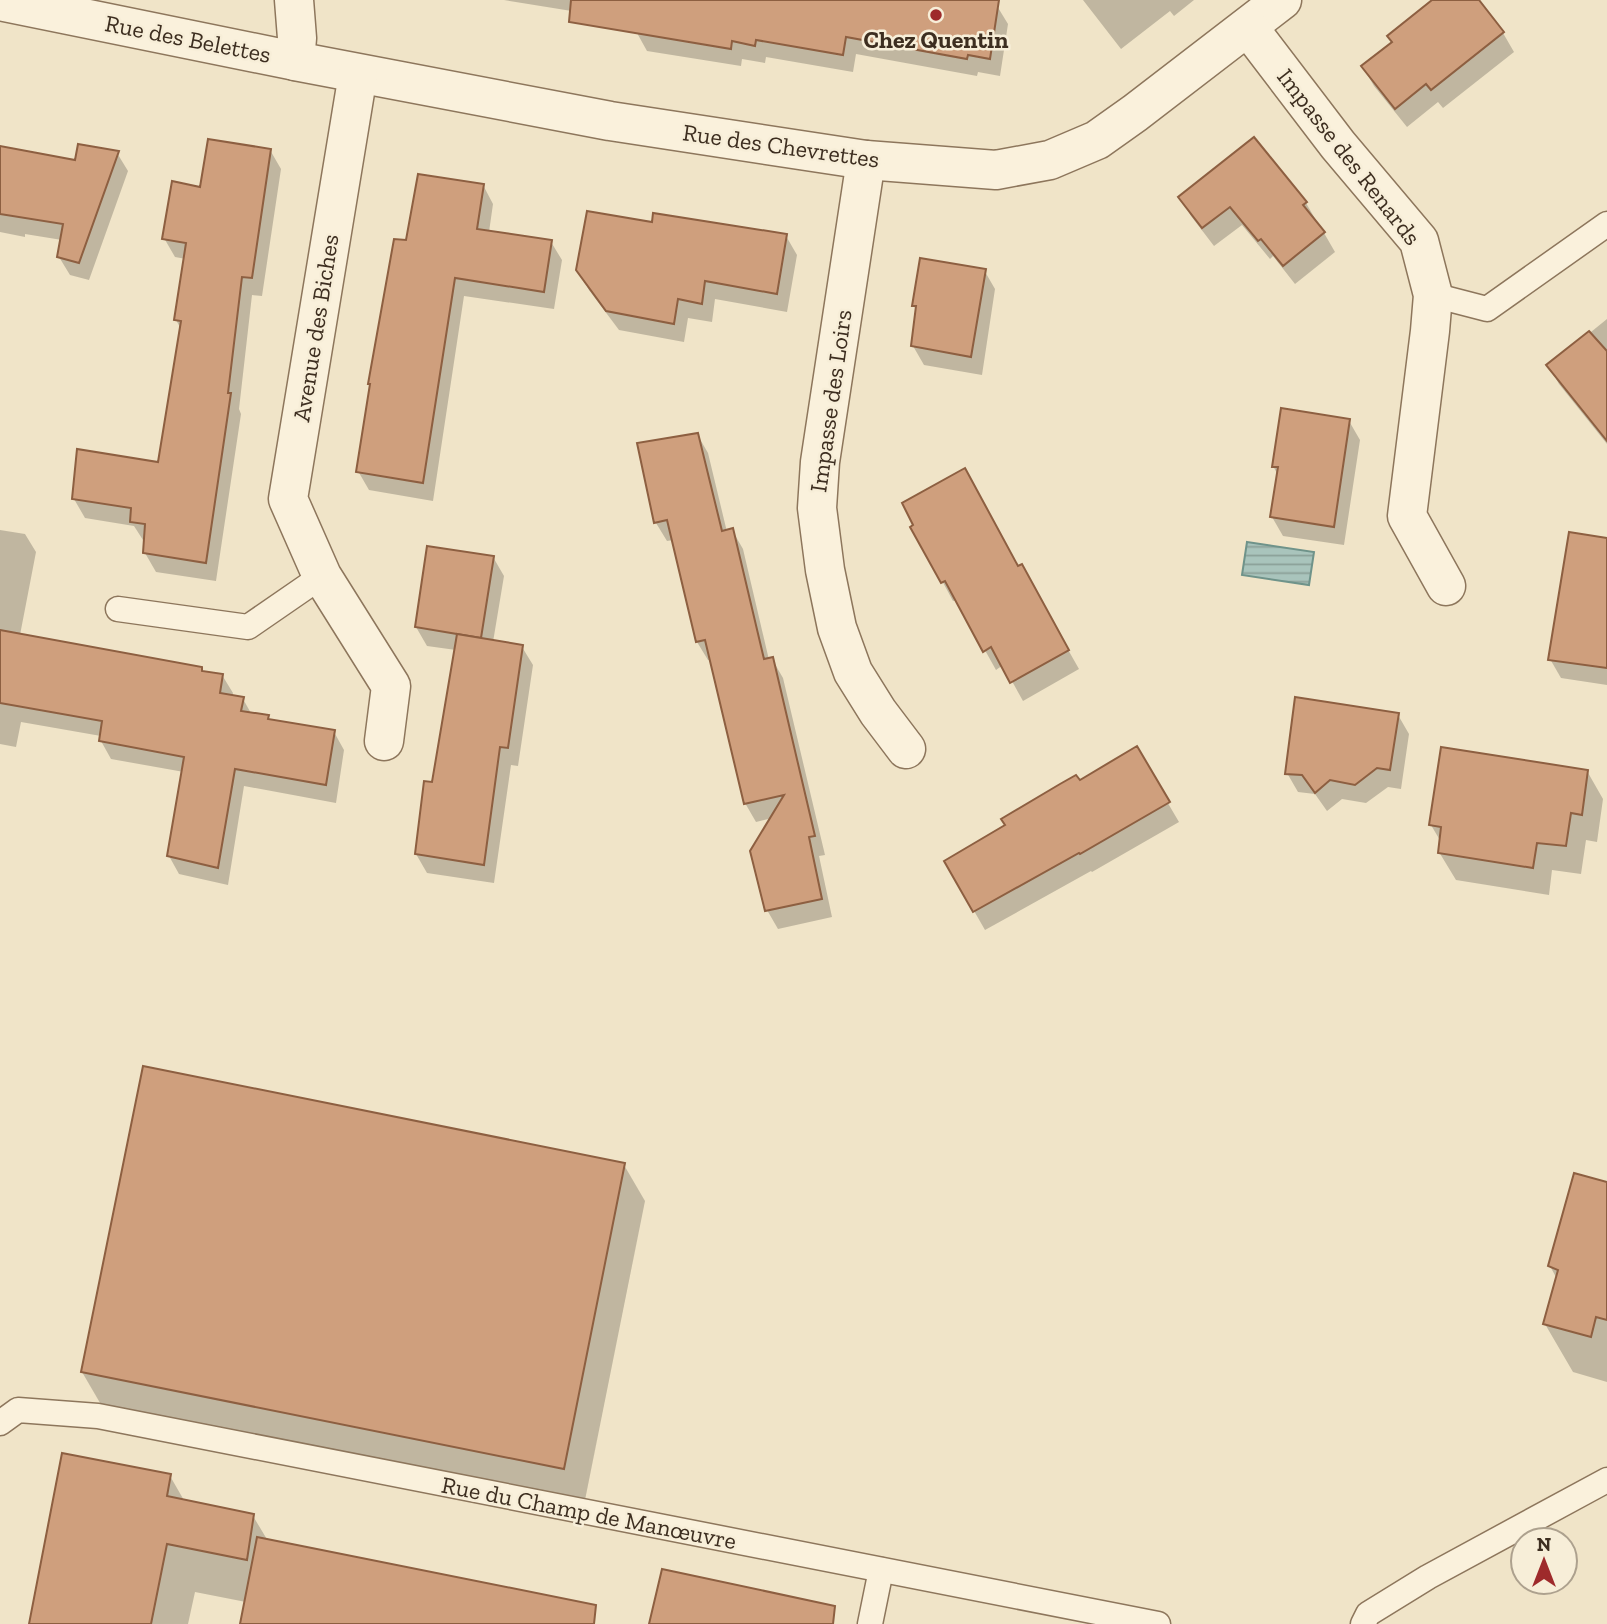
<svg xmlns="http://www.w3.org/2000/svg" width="1607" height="1624" font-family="'Zilla Slab',serif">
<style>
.water{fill:url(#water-rules);stroke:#6f938a;stroke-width:2}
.shadow{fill:#0003}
.building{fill:#cf9f7d;stroke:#8d5f41;stroke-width:2}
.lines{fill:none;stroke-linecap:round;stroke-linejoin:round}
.service-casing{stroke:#8d765c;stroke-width:27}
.minor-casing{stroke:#8d765c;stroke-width:41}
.service{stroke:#faf1dc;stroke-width:24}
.minor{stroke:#faf1dc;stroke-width:38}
.poi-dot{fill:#9e2a2b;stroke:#f7eed8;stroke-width:2.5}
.labels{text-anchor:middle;stroke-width:5;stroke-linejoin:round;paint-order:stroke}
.street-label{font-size:24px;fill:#3d2e20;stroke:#f7eed8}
.poi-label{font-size:24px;font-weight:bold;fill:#3d2e20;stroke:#f7eed8}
</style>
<defs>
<pattern id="water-rules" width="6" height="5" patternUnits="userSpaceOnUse" patternTransform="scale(1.75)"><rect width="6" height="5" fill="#a9c4bc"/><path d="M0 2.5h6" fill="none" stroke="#8ba098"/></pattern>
</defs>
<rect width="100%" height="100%" fill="#f0e4c8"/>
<polygon class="water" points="1247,542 1314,552 1309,585 1242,575"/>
<g class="shadow">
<polygon points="504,0 586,0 584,13"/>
<polygon points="643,0 983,0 997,6 1008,24 1000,76 978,72 977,76 856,54 853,72 766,57 765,63 742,59 741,66 647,51 637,33"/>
<polygon points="1083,0 1194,0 1174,16 1170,11 1121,49"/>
<polygon points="1435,0 1476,0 1503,33 1514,52 1443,108 1438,102 1407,127 1374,86 1363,67 1393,43"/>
<polygon points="1254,140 1306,203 1317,222 1315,223 1324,233 1335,252 1295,284 1273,256 1270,259 1242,225 1214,246 1191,216 1180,197"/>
<polygon points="270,150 281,169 262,296 252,295 239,409 241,414 216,581 156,572 145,553 146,541 143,540 134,526 85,518 74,499 160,465 181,329 176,320 186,259 175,257 164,238 202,189"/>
<polygon points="0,153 76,162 117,153 128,171 89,280 70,275 59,257 62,240 25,234 25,237 0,232"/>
<polygon points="483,185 493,204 489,232 551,242 562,260 554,309 464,296 433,501 369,490 358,471 408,242"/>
<polygon points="654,224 786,236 797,255 787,312 715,299 712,322 688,318 684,342 619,330 589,290 578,270"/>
<polygon points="984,270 995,289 982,375 924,365 913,346 917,312 914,306"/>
<polygon points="1607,319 1607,444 1559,384 1549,366"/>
<polygon points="1349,421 1360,440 1344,545 1283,536 1272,517 1278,475 1273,466"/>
<polygon points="697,434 708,453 727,532 732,530 743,549 769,660 772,659 783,678 825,855 819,856 832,917 778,929 767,910 772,818 756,822 745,803 711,660 708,660 697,642 673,540 667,541 656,523 639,445"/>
<polygon points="913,527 1018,568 1021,567 1079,669 1023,701 1003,665 996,670 957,600 953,601"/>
<polygon points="0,530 25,534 36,552 20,635 201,669 203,673 222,675 233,693 232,697 243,699 252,715 268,717 270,721 334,732 344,750 336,803 244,786 228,885 179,874 169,856 184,772 111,759 101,741 101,736 21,722 16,747 0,744"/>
<polygon points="1607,540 1607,685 1561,678 1550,659"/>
<polygon points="493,557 504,576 493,642 522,647 533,665 518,766 511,765 494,883 427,873 416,854 433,784 456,650 427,646 416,627"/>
<polygon points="1398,715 1409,734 1401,789 1388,787 1366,803 1342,799 1327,811 1315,794 1298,792 1287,773"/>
<polygon points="1136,749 1179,822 1092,872 1091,871 985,930 946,862"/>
<polygon points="1587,771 1603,799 1597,842 1586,840 1581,874 1552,870 1549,895 1456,880 1439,852 1441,842 1431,825"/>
<polygon points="624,1165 645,1201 584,1505 103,1408 82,1372"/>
<polygon points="1607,1183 1607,1382 1573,1372 1545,1324 1557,1279 1550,1266"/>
<polygon points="170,1476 185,1502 253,1516 268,1541 586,1624 242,1624 246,1602 195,1592 188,1624 31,1624"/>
</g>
<g class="building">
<polygon points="571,0 999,0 990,59 968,55 967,59 846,37 843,55 756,40 755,46 732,41 731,49 569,22"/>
<polygon points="1432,0 1479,0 1504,32 1431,90 1426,84 1395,109 1361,66 1392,42 1387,36"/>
<polygon points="1254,137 1307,202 1303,205 1325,232 1283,266 1261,239 1258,241 1230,207 1202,228 1178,197"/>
<polygon points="208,139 271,149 252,278 242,277 228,393 231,393 206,563 143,553 145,524 130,522 131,508 72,499 77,449 158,462 181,321 174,320 186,243 162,239 172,181 200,187"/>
<polygon points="78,144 119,151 79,263 57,257 63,224 0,214 0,146 75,160"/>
<polygon points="418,174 484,184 477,229 552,240 544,292 455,278 423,483 356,472 370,384 368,384 394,239 406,240"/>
<polygon points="587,211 652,222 653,213 787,234 777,294 705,281 702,304 678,299 674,324 606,311 576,270"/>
<polygon points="920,258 986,269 971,357 911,346 916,306 912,306"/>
<polygon points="1589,331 1607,351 1607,441 1546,365"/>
<polygon points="1281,408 1350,419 1334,527 1270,517 1278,467 1272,467"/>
<polygon points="698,433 722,531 733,528 764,659 773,657 815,836 809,837 822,899 765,911 750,851 784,795 744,804 705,640 696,642 667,520 654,523 637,443"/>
<polygon points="965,468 1018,566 1022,564 1069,650 1010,683 991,647 983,652 945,581 941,583 910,527 913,525 902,503"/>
<polygon points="1569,532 1607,538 1607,668 1548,660"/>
<polygon points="427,546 494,556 481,638 415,627"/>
<polygon points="0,630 202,667 202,671 223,674 220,693 244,697 241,711 269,715 268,719 335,730 326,785 235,769 218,868 167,856 184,757 99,741 102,721 0,703"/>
<polygon points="457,634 523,645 508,748 500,747 484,865 415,854 424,781 432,782"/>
<polygon points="1295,697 1399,713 1390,770 1377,768 1355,785 1330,780 1315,793 1302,775 1285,774"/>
<polygon points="1137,746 1170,802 1080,854 1079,853 973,912 944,861 1005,825 1001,819 1060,784 1076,775 1080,780"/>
<polygon points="1441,747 1588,770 1582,815 1571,813 1566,846 1537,843 1533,868 1438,853 1441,827 1429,825"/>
<polygon points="143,1066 625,1163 564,1469 81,1372"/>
<polygon points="1574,1173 1607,1182 1607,1320 1596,1317 1591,1337 1543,1324 1558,1270 1548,1266"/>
<polygon points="62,1453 171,1474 167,1496 254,1514 247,1560 167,1544 151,1624 29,1624"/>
<polygon points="257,1537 596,1605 594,1624 240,1624"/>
<polygon points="662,1569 835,1606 833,1624 649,1624"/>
</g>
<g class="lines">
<g class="service-casing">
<g id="service">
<polyline points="1433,295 1487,309 1607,224"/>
<polyline points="118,609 248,627 322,576"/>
<polyline points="0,1423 18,1410 98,1416 1158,1624"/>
<polyline points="870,1624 881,1570"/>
<polyline points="1363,1624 1368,1614 1428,1577 1607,1480"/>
</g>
</g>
<g class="minor-casing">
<g id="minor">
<polyline points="294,0 297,38 295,61 610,121 866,160 996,170 1050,160 1097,140 1135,113 1282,0"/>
<polyline points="0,1 295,61"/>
<polyline points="1248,27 1338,145 1419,241 1433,295 1430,331 1407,516 1446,586"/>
<polyline points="358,74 288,499 322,576 391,686 384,741"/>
<polyline points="866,160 820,462 817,508 825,570 837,628 853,672 878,712 906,749"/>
</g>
</g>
<use href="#service" class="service"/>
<use href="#minor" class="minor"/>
</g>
<circle class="poi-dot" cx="936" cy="15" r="7"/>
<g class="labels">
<g class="street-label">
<text transform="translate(188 39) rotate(11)" y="8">Rue des Belettes</text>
<text transform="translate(781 146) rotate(8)" y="8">Rue des Chevrettes</text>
<text transform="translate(1349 157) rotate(52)" y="8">Impasse des Renards</text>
<text transform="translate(316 328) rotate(-81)" y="8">Avenue des Biches</text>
<text transform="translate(831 401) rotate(-82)" y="8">Impasse des Loirs</text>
<text transform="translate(589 1513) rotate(11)" y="8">Rue du Champ de Manœuvre</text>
</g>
<g class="poi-label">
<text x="936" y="48">Chez Quentin</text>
</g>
</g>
<g transform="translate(1544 1561)"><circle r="33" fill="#f7eed8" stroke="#ada18e" stroke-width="2"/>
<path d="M0-5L12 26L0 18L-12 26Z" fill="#9e2a2b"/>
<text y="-10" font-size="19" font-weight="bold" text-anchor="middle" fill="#3d2e20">N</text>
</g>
</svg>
